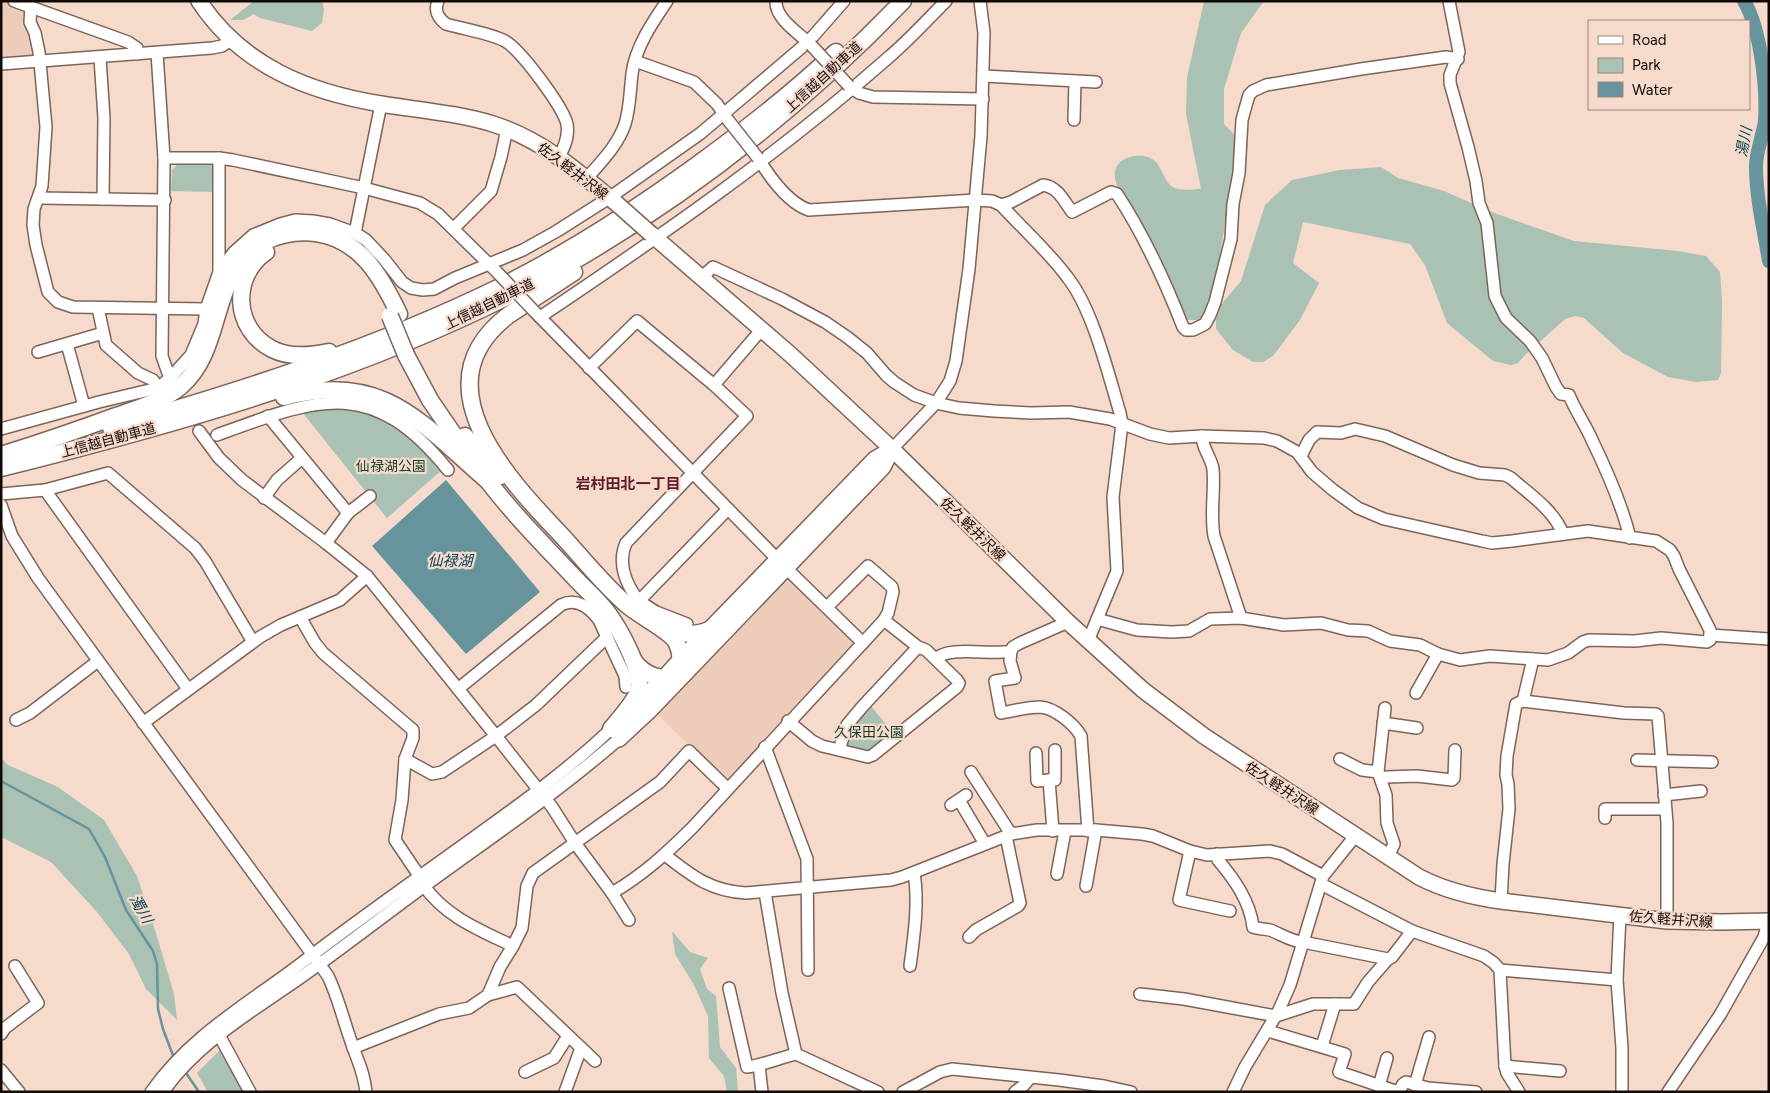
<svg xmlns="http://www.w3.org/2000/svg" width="1770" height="1093" font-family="Figtree,'Noto Sans JP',sans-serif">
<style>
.built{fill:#eeccba}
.green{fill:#a9c2b4}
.water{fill:#67939d}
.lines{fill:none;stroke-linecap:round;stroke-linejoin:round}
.stream{stroke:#67939d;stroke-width:2.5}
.river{stroke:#67939d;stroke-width:14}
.minor-casing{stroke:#7c6458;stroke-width:14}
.major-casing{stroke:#7c6458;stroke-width:18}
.highway-casing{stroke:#7c6458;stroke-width:19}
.minor{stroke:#fff;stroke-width:11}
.major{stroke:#fff;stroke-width:15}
.highway{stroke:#fff;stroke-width:16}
.minor-bridge-casing{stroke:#7c6458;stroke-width:14;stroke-linecap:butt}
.major-bridge-casing{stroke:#7c6458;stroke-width:18;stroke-linecap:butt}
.highway-bridge-casing{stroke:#7c6458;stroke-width:19;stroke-linecap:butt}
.minor-bridge{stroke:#fff;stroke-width:11}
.major-bridge{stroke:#fff;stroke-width:15}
.highway-bridge{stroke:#fff;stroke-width:16}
.labels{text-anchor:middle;stroke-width:4.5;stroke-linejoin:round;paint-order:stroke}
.street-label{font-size:14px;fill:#120a06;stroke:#f6dacc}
.park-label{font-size:14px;fill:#12422d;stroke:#f6dacc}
.water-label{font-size:15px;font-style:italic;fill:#014853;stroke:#f6dacc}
.neighbourhood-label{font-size:15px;font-weight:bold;fill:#5f1a2a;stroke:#f6dacc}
</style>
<rect width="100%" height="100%" fill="#f6dacc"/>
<g class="built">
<polygon points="1,1 28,1 35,58 1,60"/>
<polygon points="786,581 792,581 852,637 852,647 730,780 725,780 657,714"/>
</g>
<g class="green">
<polygon points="254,1 322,1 324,9 322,23 312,31 260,18 254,14 243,20 230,20"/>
<path d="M1204,1H1264L1241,33L1224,89V124L1236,136V158L1212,302L1200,320H1187L1124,198C1119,190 1114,182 1115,173C1116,155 1144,151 1155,161C1162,168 1164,180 1171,186C1179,192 1193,189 1201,189L1186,114L1187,78Z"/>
<polygon points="177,165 213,165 215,168 215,192 171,191 172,170"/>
<polygon points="1381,167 1398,178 1444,191 1494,213 1574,241 1678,251 1706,256 1720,272 1722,301 1721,373 1718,380 1696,382 1668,377 1623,353 1584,318 1575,316 1565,319 1525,355 1518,363 1511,365 1493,361 1447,323 1425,265 1410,244 1303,222 1293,263 1319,283 1300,320 1273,356 1263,362 1253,362 1233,350 1216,329 1216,320 1220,306 1241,281 1265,205 1292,180 1340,170"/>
<path d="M321,408C348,409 376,410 398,427C414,438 429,456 443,469L387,518L302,412Z"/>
<path d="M870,705L894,734L872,753L846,746C846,729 859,717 870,705Z"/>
<polygon points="1,758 8,765 58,787 104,820 137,876 156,933 174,994 177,1020 146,989 129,954 97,912 51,862 1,837"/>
<polygon points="672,931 690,952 708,958 700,969 707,989 716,996 720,1047 736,1068 738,1092 727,1092 724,1076 709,1058 708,1016 694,985 675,954"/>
<polygon points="221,1049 245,1092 208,1092 197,1073"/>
</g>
<polygon class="water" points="446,480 540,592 466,654 372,546"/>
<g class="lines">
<g class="stream">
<polyline points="1,781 89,829 105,857 126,910 153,951 157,964 158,1009 163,1029 174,1058"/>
<polyline points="184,1070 199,1092"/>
</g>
<path class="river" d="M1744,1C1761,29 1767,89 1765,121C1763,136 1756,151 1756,166C1756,198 1764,230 1769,261"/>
<g class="minor-casing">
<g id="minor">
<polyline points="14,1 128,42 137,48 137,54"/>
<path d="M438,1C434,11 438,18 446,24C463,29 490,33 505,41C521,50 563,107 567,124C569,136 565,146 559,157"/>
<path d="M776,1C775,19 799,33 811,45"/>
<path d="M1449,1L1459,52L1450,75V83L1468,147L1476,181L1479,203L1487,223L1495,296L1506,318L1530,341L1542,358L1556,387L1561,394L1569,395C1575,410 1585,424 1592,440C1607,471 1622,504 1630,538"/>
<polyline points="31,7 30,22 35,33 39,52 46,127 42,186 34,209 33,225 36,245 48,292 58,302 73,307 206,309"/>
<polyline points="157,53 164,158 162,356 168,373"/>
<polyline points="100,58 104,118 103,199"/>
<polyline points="635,61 694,82 717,104 728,120"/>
<polyline points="1,64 212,48 222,46 232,39"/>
<polyline points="983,76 1096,82"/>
<polyline points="849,86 859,93 873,97 983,99"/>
<polyline points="1074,120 1075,81"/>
<polyline points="164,158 219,158 233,160 364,188 420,203 438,214 494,269"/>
<polyline points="219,158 219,272"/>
<path d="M758,158C769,176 788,203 809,210L976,200L992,201L1001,205C1023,229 1049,252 1068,278C1093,310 1108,373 1120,413L1122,424L1113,497L1117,571L1088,641"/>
<path d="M587,178C601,162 618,145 625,124C630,108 630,91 632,74C635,48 652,23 667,1"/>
<polyline points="39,198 165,200"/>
<path d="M1001,205L1011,202L1043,185C1058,187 1064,201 1072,212L1111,192L1117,194C1144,235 1165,281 1183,327L1186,330H1193L1205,324L1210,315L1215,302L1231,239L1233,204L1239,173L1242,120L1245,109L1249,95L1253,91L1266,85L1361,69L1446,57L1458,59"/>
<polyline points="454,228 491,191 501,157 507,129"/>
<polyline points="355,233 381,104"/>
<polyline points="701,278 713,267 782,299 825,322 847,337 867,353 886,375 894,382 914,395 936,403 959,408 994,411 1031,413 1069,412 1110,419 1150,434 1169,438 1202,436 1264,438 1277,441 1297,452 1312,472 1333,490 1358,508 1384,519 1482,541 1492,543 1512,541 1588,531 1656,541 1670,550 1674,556 1679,569 1710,630 1710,640 1707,642 1661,638 1635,641 1589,640 1583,642 1568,653 1548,660 1490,656 1460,660 1438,654 1420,645 1390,641 1368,631 1348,630 1321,623 1284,625 1241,618 1210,619 1189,631 1172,632 1137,630 1097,619"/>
<polyline points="98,308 106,345 138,373 153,380 158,388"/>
<polyline points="535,312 786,568 863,643"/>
<path d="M540,317C661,236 780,153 889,57C909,40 927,20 946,1"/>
<polyline points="67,344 84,406"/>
<polyline points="38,352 103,333"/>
<path d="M589,368L637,321L714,385L747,416L626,543C617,563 626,585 639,601L728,509"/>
<polyline points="714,385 761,330"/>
<polyline points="268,416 348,513 326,543"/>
<polyline points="1,429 99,402 158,388 171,377 191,355 204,324 206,309 219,272 234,252 253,235 280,224 295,220 313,221 330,224 355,233 366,240 384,259 402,282 411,288 423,290 434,289 455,278 523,250 557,231 609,198 701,133 808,42 844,1"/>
<path d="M199,431L219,458L242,480L326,543L367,576L496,736L552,807L575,843L612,893C643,875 668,852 693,827L884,620L888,613L893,592L892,587L868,566L827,607"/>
<path d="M217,435C318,398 371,375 448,470"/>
<path d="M1202,436C1202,448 1211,457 1213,469C1215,491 1210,514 1214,536L1241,618"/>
<polyline points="892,449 936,403 950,381 956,361 969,269 981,136 984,33 980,1"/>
<path d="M1301,456L1309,440L1317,432L1341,433L1355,429L1385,436L1453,465L1479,473L1505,475L1511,478C1529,494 1554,510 1563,534"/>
<polyline points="45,490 188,689"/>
<polyline points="1,494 45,490 108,473 195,548 205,561 253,642"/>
<polyline points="264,498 277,480 302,458"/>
<path d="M1,505L12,536L38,578L328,976C339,999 344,1023 353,1047C359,1064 364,1073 366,1092"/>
<polyline points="348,513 370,496"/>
<polyline points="639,601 656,612 687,624"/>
<polyline points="300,617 315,643 323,653 413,730 413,738 405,759 402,800 395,840 420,877"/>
<polyline points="1710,635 1769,639"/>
<path d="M1011,651L1010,661L1015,678L995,681L1001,713C1013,711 1027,707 1040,707C1055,708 1074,724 1081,736L1088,831"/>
<path d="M936,659C948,645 993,656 1011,651L1013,647L1020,643L1068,622"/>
<polyline points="1533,659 1523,701 1624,713 1656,714 1658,716 1667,823 1667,921"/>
<path d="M458,689L561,605C576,597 590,608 599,620L625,676L626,687"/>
<polyline points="1416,693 1438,654"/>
<polyline points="16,720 30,713 98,661"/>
<polyline points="788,721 812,741 822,746 868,757 873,755 957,687 959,683 957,680 926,650 918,647 884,620"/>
<polyline points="143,723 260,637 281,625 340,600 367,576"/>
<polyline points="1383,723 1417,728"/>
<polyline points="765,747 807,859 808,970"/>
<polyline points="839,750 847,725 862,707 918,647"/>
<polyline points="1036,753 1037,781 1049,780 1053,831"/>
<polyline points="405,759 432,774 442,772 496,736 536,705 607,637"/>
<polyline points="1340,759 1362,770 1378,772 1386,795 1387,823 1394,844 1388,857"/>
<polyline points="1637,760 1712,762"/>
<polyline points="971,772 1011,834"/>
<polyline points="1378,772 1385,708"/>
<polyline points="1381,779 1386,777 1417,776 1452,780 1454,778 1455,750"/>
<polyline points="1049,780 1055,780 1055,750"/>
<polyline points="1664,795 1701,791"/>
<polyline points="959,800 985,844"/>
<polyline points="951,805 966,795"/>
<polyline points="1605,818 1605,809 1665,809"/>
<polyline points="1190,851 1179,900 1230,911"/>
<path d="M1217,854L1218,860C1234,879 1250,901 1253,927C1259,929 1265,929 1270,930C1281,934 1292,942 1303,942L1388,959L1392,957L1412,931"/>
<path d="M665,855C692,876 710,891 746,893L891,880L902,877L1011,834L1037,830H1096L1142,834L1153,836L1190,851L1207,855L1270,851L1282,854L1323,876"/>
<polyline points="1057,874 1065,831"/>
<polyline points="1321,884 1412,931 1484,956 1494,963 1500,970 1505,1066 1507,1073 1519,1092"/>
<path d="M424,886C446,917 480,930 513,946"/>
<polyline points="1086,886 1096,830"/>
<polyline points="765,892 782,993 796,1054 878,1092"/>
<polyline points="612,893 629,920"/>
<polyline points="1501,901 1503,864 1509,809 1508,784 1506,775 1507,756 1516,704 1523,701"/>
<polyline points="1620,915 1617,980 1622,1048 1622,1092"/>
<polyline points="969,937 976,930 1018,906 1020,903 1006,836"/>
<path d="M910,966C914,936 919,903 914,873"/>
<polyline points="1500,970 1617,980"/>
<path d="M729,988L747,1067C763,1065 779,1058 796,1054"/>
<polyline points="1140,994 1184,999 1276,1016 1313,1004 1354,1004 1368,982 1388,959"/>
<polyline points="488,995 517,987 595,1061"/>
<polyline points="1268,1031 1345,1054 1339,1072 1395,1091 1400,1090 1403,1084 1406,1082 1428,1088 1476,1092"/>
<polyline points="1,1034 5,1028 38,1003 15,966"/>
<polyline points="219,1035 250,1092"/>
<polyline points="1322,1046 1335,1004"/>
<polyline points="353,1048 439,1014 469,1008 488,995 500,967 513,946 522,928 527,886 533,873 660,782 689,751 727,788"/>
<polyline points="759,1065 762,1092"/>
<polyline points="1505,1066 1560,1071"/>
<polyline points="1,1070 19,1092"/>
<polyline points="525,1072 554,1058 568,1036"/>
<polyline points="1415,1085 1429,1037"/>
<polyline points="1379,1086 1387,1058"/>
<path d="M151,1092C191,1035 248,1004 303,962C363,916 425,873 487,828C530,797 572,766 611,729"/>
<path d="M163,1092C200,1039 260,1007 311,970C349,943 386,914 423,887C490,838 557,793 619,739"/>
<polyline points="565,1092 581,1048"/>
<polyline points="903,1092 940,1072 952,1069 1059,1080 1104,1086 1131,1092"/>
<polyline points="1015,1092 1024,1085 1030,1078"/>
<polyline points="1233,1092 1245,1067 1278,1012 1290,985 1323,876 1356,835"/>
<polyline points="1668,1092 1720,1015 1764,937 1768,921"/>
</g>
</g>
<g class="major-casing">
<g id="major">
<path d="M199,1C242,66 308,92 381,104C418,110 457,113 493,124C541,139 578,171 616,203"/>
<path d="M651,234L791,355L892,449L1068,622L1143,690L1204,736L1419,877C1446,891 1472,897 1501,901L1667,921L1722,922L1769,921"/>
<polyline points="630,711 663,679 681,659 875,459 892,449"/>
<polyline points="619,739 650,710 883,467 892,449"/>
</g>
</g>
<g class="highway-casing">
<g id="highway">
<path d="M266,252C231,276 233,329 272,349C289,358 310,356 329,352"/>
<path d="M574,272L510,314C416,384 508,479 564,538C584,560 603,584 626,604C638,615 667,629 675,640C682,651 681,664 680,677C660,680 646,677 633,660"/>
<polyline points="406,355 430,400 467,454"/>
<path d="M284,397C383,371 420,422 488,481"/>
<path d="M111,428C244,390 375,348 500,287C570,252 635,210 697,165C745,130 793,93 836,52"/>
<polyline points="465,436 483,458 501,476"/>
<path d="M1,455C40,443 78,430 116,416C139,408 163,401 181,386C226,347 208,272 264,242C280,234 298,231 316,233C360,239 381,276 399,314"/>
<path d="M1,468C194,420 391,364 565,266C689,195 804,104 903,1"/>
<path d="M482,473C509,510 542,543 573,576C584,588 597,599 607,612C619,628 642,669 639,689C636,701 619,719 611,729"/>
<path d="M665,626C681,634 692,637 709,630"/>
</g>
</g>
<use href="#minor" class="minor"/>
<use href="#major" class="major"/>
<use href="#highway" class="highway"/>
<g class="minor-bridge-casing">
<g id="minor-bridge">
<polyline points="811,45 849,86"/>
<polyline points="728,120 758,158"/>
<polyline points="495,270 534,311"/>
</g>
</g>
<g class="major-bridge-casing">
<polyline id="major-bridge" points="616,203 651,234"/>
</g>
<g class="highway-bridge-casing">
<polyline id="highway-bridge" points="390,316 406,355"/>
</g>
<use href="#minor-bridge" class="minor-bridge"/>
<use href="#major-bridge" class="major-bridge"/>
<use href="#highway-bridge" class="highway-bridge"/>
</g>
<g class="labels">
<g class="street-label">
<text transform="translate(823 77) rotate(-42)" y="5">上信越自動車道</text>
<text transform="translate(573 171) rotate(37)" y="5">佐久軽井沢線</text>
<text transform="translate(489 304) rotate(-26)" y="5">上信越自動車道</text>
<text transform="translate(108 440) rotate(-15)" y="5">上信越自動車道</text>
<text transform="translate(973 529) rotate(44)" y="5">佐久軽井沢線</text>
<text transform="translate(1282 788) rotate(33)" y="5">佐久軽井沢線</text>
<text transform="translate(1671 919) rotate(4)" y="5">佐久軽井沢線</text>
</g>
<g class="park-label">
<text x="391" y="471">仙禄湖公園</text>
<text x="869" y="737">久保田公園</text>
</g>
<g class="water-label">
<text transform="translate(1744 142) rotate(-80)" y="5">湯川</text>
<text x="450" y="566">仙禄湖</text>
<text transform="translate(141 909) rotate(61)" y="5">濁川</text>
</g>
<g class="neighbourhood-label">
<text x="628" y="489">岩村田北一丁目</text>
</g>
</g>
<rect width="1770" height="1093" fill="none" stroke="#120a06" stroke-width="5"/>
<rect x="1588" y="20" width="162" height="90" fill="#f6dacc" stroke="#9b877d"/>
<rect x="1598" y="36" width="25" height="8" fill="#ffffff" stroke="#9b877d"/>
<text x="1632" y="45" font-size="15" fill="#120a06">Road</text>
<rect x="1598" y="58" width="25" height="15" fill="#a9c2b4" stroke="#9b877d"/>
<text x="1632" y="70" font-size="15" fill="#120a06">Park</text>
<rect x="1598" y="82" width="25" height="15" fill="#67939d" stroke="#9b877d"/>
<text x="1632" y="95" font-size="15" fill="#120a06">Water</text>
</svg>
